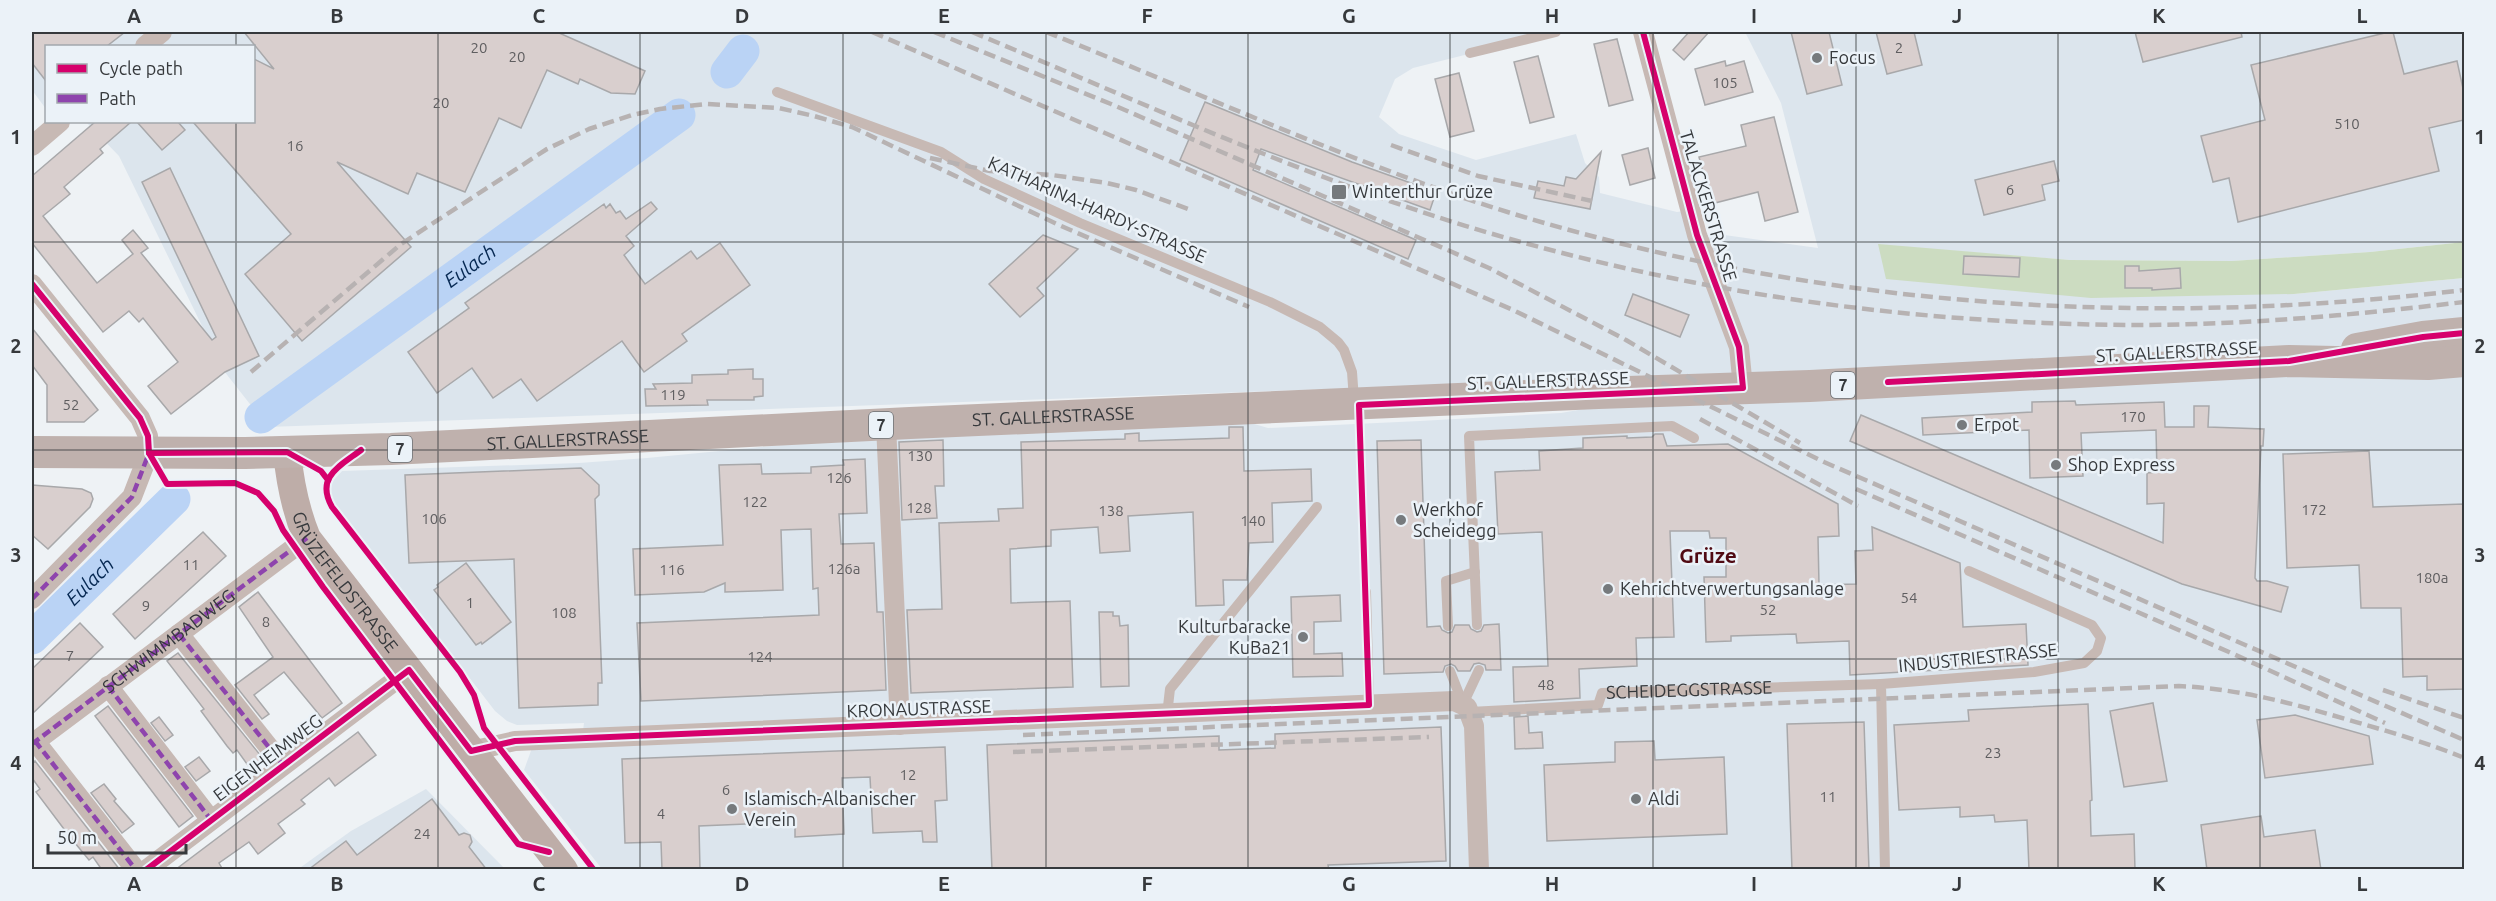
<svg xmlns="http://www.w3.org/2000/svg" width="2496" height="901" font-family="Ubuntu,sans-serif">
<style>
.built{fill:#dce5ed}
.green{fill:#ccdcc1}
.lines{fill:none;stroke-linecap:round;stroke-linejoin:round}
.river{stroke:#bad3f5;stroke-width:33}
.building{fill:#d9cfce;stroke:#a8a8aa;stroke-width:1.5}
.lane{stroke:#c7b9b4;stroke-width:10}
.street{stroke:#c7b9b4;stroke-width:20}
.secondary{stroke:#beada8;stroke-width:28}
.primary{stroke:#bfb1ad;stroke-width:32}
.rail{stroke:#b7b2b2;stroke-width:4.5;stroke-dasharray:12 6;stroke-linecap:butt}
.quiet{stroke:#8e44ad;stroke-width:4.5;stroke-dasharray:9 4.5;stroke-linecap:butt}
.cycleway-casing{stroke:#ebf2f8;stroke-width:10}
.cycleway{stroke:#d6006c;stroke-width:6}
.grid{fill:none;stroke:#36393c;stroke-width:1.5;stroke-opacity:0.55}
.poi-dot{fill:#767a7d;stroke:#ebf2f8;stroke-width:2}
.labels{text-anchor:middle;stroke-width:5;stroke-linejoin:round;paint-order:stroke}
.number-label{font-size:15px;fill:#5f5e60}
.shield{fill:#ebf2f8;stroke:#6c7074;stroke-width:1.5}
.shield-label{font-size:16px;font-weight:bold;fill:#36393c}
.poi-label{font-size:18px;fill:#36393c;stroke:#ebf2f8;text-anchor:start}
.street-label{font-size:18px;fill:#36393c;stroke:#ebf2f8}
.water-label{font-size:20px;font-style:italic;fill:#062852;stroke:#ebf2f8}
.quarter-label{font-size:21px;font-weight:bold;fill:#500a13;stroke:#ebf2f8}
.neatline{fill:none;stroke:#36393c;stroke-width:2}
.grid-label{font-size:20px;text-anchor:middle;font-weight:bold;fill:#36393c}
</style>
<rect width="100%" height="100%" fill="#eef2f5"/>
<g class="built">
<polygon points="32,32 1556,32 1413,68 1395,79 1379,117 1399,134 1476,160 1576,134 1585,163 1599,177 1600,193 1677,212 1691,210 1698,235 1710,233 1818,248 1781,103 1745,32 2464,32 2464,242 2370,252 2232,261 2070,260 1878,245 2294,294 2464,278 2464,869 602,869 524,770 532,748 581,746 584,723 517,725 507,721 495,711 335,503 330,496 331,483 342,471 579,463 647,458 782,445 1244,421 1268,428 1420,421 1561,413 1607,405 1328,389 268,427 224,371 119,156 86,122 254,122 254,46 46,46 46,109 32,90"/>
<polygon points="426,789 505,869 297,870 351,831"/>
</g>
<polygon class="green" points="2464,242 2464,278 2294,294 2091,298 1886,279 1878,244 2070,260 2232,261 2370,252"/>
<g class="lines">
<g class="river">
<polyline points="727,72 743,51"/>
<path id="s1" d="M261,417L679,115"/>
<path id="s2" d="M32,638L174,499"/>
</g>
</g>
<g class="building">
<polygon points="32,32 125,32 107,46 46,46 46,81 32,63"/>
<polygon points="244,32 557,32 645,71 635,94 611,93 580,79 578,84 547,70 521,128 499,118 465,192 417,173 408,194 337,162 411,247 302,341 245,274 291,234 193,122 254,122 254,59 274,69"/>
<polygon points="1689,32 1709,32 1684,60 1673,50"/>
<polygon points="1791,32 1829,32 1842,85 1807,94"/>
<polygon points="1876,32 1914,32 1922,65 1887,74"/>
<polygon points="2135,32 2241,32 2242,37 2143,62"/>
<polygon points="2389,32 2393,32 2404,74 2457,61 2464,93 2464,120 2429,128 2439,171 2238,222 2229,178 2213,182 2201,136 2265,120 2251,65"/>
<polygon points="1617,39 1633,100 1609,106 1594,44"/>
<polygon points="1538,56 1554,117 1530,123 1514,62"/>
<polygon points="1725,61 1726,66 1744,61 1753,92 1705,105 1695,69"/>
<polygon points="1459,73 1474,131 1450,137 1435,79"/>
<polygon points="1205,102 1352,162 1436,192 1430,210 1261,149 1253,170 1416,240 1408,259 1180,160"/>
<polygon points="1774,117 1798,212 1765,221 1758,192 1711,204 1699,157 1746,146 1741,125"/>
<polygon points="95,122 131,122 100,149 103,153 64,187 70,194 43,216 97,283 133,254 122,240 133,230 148,248 141,253 212,340 216,337 142,182 170,168 259,356 225,372 171,414 148,386 178,362 143,318 139,322 129,311 103,332 32,243 32,176"/>
<polygon points="137,122 178,122 185,130 162,150"/>
<polygon points="1648,148 1655,178 1630,185 1622,155"/>
<polygon points="1601,152 1590,209 1534,198 1538,181 1564,186 1566,177 1576,179"/>
<polygon points="2054,161 2059,181 2042,185 2045,200 1984,215 1975,180"/>
<polygon points="651,202 657,209 626,236 634,246 624,255 645,284 691,251 697,259 720,243 750,285 682,334 687,341 644,372 622,341 537,401 521,379 493,398 472,368 437,393 408,352 469,308 465,303 604,204 606,208 610,204 616,213 620,211 626,219"/>
<polygon points="1043,235 1078,249 1037,288 1044,296 1020,317 989,284"/>
<polygon points="1964,256 2020,258 2019,277 1963,274"/>
<polygon points="2125,266 2139,266 2139,271 2180,268 2181,288 2152,290 2152,288 2125,288"/>
<polygon points="1633,294 1689,315 1680,337 1625,315"/>
<polygon points="32,328 98,410 84,422 47,422 47,385 32,365"/>
<polygon points="753,369 753,379 763,379 763,396 754,397 754,400 707,400 708,405 646,406 645,389 656,389 653,384 692,383 692,375 728,374 728,370"/>
<polygon points="2075,401 2076,405 2164,402 2165,427 2194,427 2194,406 2209,406 2208,427 2264,429 2263,446 2261,446 2255,578 2257,581 2267,581 2288,587 2281,612 2182,584 1850,441 1861,415 2163,543 2164,503 2147,504 2147,473 2157,472 2156,430 2081,433 2083,476 2030,478 2029,430 1923,435 1922,418 2032,412 2032,402"/>
<polygon points="1229,427 1243,427 1244,471 1311,469 1312,501 1272,503 1273,542 1249,543 1247,580 1223,580 1224,605 1196,606 1193,512 1128,516 1130,551 1100,553 1098,527 1051,530 1051,546 1010,549 1011,603 1070,601 1073,687 911,693 907,610 942,609 939,523 999,521 998,509 1023,508 1021,442 1125,439 1125,434 1139,433 1139,441 1229,438"/>
<polygon points="1655,434 1663,434 1667,446 1728,444 1838,504 1839,536 1818,537 1819,585 1856,584 1855,551 1873,550 1872,527 1960,563 1963,627 2026,624 2028,665 1850,675 1849,641 1797,643 1796,634 1731,636 1731,641 1706,642 1704,577 1726,577 1726,538 1710,538 1709,531 1670,531 1674,637 1636,638 1637,666 1579,669 1580,698 1514,702 1513,667 1548,666 1542,532 1498,534 1495,472 1540,470 1539,451 1583,448 1583,438 1627,436 1627,438 1652,437"/>
<polygon points="943,440 944,486 935,486 937,518 902,520 899,442"/>
<polygon points="1421,440 1427,627 1440,626 1442,630 1448,633 1452,632 1455,625 1469,625 1471,629 1477,632 1481,631 1484,625 1499,624 1501,670 1486,670 1485,665 1479,663 1474,664 1470,671 1458,671 1455,666 1451,664 1445,666 1443,672 1384,674 1377,441"/>
<polygon points="2369,451 2373,507 2464,504 2464,689 2427,690 2427,676 2403,677 2401,608 2361,608 2359,565 2287,568 2283,454"/>
<polygon points="865,459 867,513 839,514 841,544 874,543 877,612 883,612 886,690 641,701 637,623 819,615 818,588 813,589 811,529 781,530 783,590 725,592 725,583 704,592 635,595 633,549 723,545 719,465 761,464 762,474 811,473 811,467 844,465 843,460"/>
<polygon points="581,468 599,485 599,495 595,499 602,683 598,683 598,705 519,708 514,559 409,563 405,475"/>
<polygon points="32,485 82,489 91,493 93,499 90,507 48,549 32,535"/>
<polygon points="203,532 226,556 135,639 113,614"/>
<polygon points="466,563 511,622 482,644 481,642 476,645 434,590 438,587 437,585"/>
<polygon points="258,592 342,703 322,718 284,672 254,695 269,714 262,719 235,685 273,657 239,607"/>
<polygon points="1340,595 1341,621 1314,622 1314,654 1342,653 1343,676 1293,677 1291,597"/>
<polygon points="1099,612 1113,612 1113,616 1119,616 1120,626 1128,625 1129,686 1101,687"/>
<polygon points="80,623 103,647 32,714 32,669"/>
<polygon points="178,653 265,761 252,771 237,750 233,753 227,746 201,711 204,709 167,661"/>
<polygon points="2153,703 2167,781 2124,787 2110,711"/>
<polygon points="2088,704 2092,800 2090,801 2091,836 2134,834 2135,870 2029,870 2027,820 1995,822 1994,815 1960,817 1960,807 1899,810 1894,725 1969,721 1968,710"/>
<polygon points="108,706 193,816 179,827 95,716"/>
<polygon points="2295,715 2369,736 2373,764 2265,778 2257,720"/>
<polygon points="1528,716 1529,733 1542,732 1543,748 1515,749 1514,717"/>
<polygon points="159,717 173,735 165,741 151,723"/>
<polygon points="1864,722 1869,870 1792,870 1787,724"/>
<polygon points="1441,727 1446,861 1328,865 1329,870 992,870 987,745 1219,736 1219,750 1275,748 1275,734"/>
<polygon points="358,732 376,755 335,786 329,778 301,800 305,804 278,824 285,833 258,854 249,842 219,863 223,870 175,870"/>
<polygon points="1654,741 1655,760 1724,757 1727,834 1547,841 1544,765 1615,762 1615,742"/>
<polygon points="945,747 947,800 935,801 937,842 923,842 922,831 873,833 870,777 842,778 844,834 795,837 795,822 699,826 700,870 662,870 661,842 625,843 622,759"/>
<polygon points="199,757 210,771 196,781 185,767"/>
<polygon points="35,761 120,870 102,870 93,857 89,860 70,837 36,792 40,789 32,778 32,764"/>
<polygon points="104,784 116,799 114,801 134,824 122,833 91,793"/>
<polygon points="432,799 459,835 464,833 470,835 472,842 469,847 487,870 308,870 346,841 357,855"/>
<polygon points="2261,816 2264,837 2315,830 2321,870 2207,870 2201,825"/>
</g>
<g class="lines">
<g class="lane">
<polyline points="1470,53 1556,32"/>
<polyline points="777,92 941,152 984,179 1080,223 1270,302 1320,327 1338,342 1344,350 1352,372 1354,400"/>
<polyline points="1366,592 1369,705"/>
<polyline points="1477,625 1469,436 1672,426 1694,438"/>
<polyline points="1448,626 1446,581 1475,572"/>
<polyline points="1450,671 1463,704"/>
<polyline points="1463,704 1479,670"/>
<path id="s3" d="M1470,712L1598,705L1602,693L1881,684"/>
<polyline points="1167,715 1170,689 1317,507"/>
<polyline points="1885,870 1881,684 2034,672 2084,663 2097,651 2101,638 2092,625 1969,571"/>
</g>
<g class="street">
<polyline points="1643,32 1697,235 1739,347 1743,388"/>
<polyline points="145,46 162,32"/>
<polyline points="32,146 60,122"/>
<polyline points="32,284 140,418 148,436 149,453 132,497 32,599"/>
<polyline points="886,425 900,725"/>
<polyline points="179,634 283,765"/>
<polyline points="108,686 211,820"/>
<polyline points="35,741 136,870"/>
<polyline points="32,744 307,538"/>
<polyline points="471,751 515,741 1454,701 1467,707 1474,726 1479,870"/>
<polyline points="146,870 409,670"/>
</g>
<path class="secondary" id="s4" d="M287,452C290,483 295,509 307,538L564,870"/>
<g class="primary">
<polyline points="2357,349 2423,337 2464,333"/>
<path id="s5" d="M32,452L245,453L391,449L910,423L1598,393L1810,386L2289,361L2428,364L2464,361"/>
</g>
<g class="rail">
<polyline points="872,32 1513,310 1824,462 2464,740"/>
<polyline points="934,32 1111,104 1489,268 1626,340 1800,443"/>
<path d="M972,32C1136,100 1299,175 1469,227C1684,292 1908,324 2133,325C2244,325 2354,315 2464,302"/>
<path d="M1046,32C1189,89 1330,153 1476,202C1795,306 2132,330 2464,290"/>
<polyline points="1391,145 1478,176 1592,201"/>
<polyline points="930,158 990,171 1052,175 1107,183 1136,190 1191,210"/>
<polyline points="251,372 401,244 547,149 589,129 632,115 660,109 706,104 779,108 814,116 852,127 1059,225 1249,307"/>
<polyline points="1700,419 1858,506"/>
<polyline points="1856,489 2229,652 2385,723"/>
<polyline points="2383,690 2464,718"/>
<path d="M1023,735L2179,686C2240,689 2291,703 2349,720C2387,731 2425,742 2462,757"/>
<polyline points="1013,752 1429,737"/>
</g>
<g class="quiet">
<polyline points="32,599 132,497 149,453"/>
<polyline points="179,634 283,765"/>
<polyline points="108,686 211,820"/>
<polyline points="35,741 136,870"/>
<path id="s6" d="M32,744L307,538"/>
</g>
<g class="cycleway-casing">
<g id="cycleway">
<polyline points="32,284 140,418 148,436 149,453 167,484 235,483 258,493 274,511 283,530 323,587 518,844 549,852"/>
<polyline points="1888,382 2289,361 2423,337 2464,333"/>
<path d="M361,450C340,466 315,477 332,507L460,672L474,695L484,728L594,870"/>
<polyline points="149,453 287,452 321,471 328,480"/>
<polyline points="146,870 409,670 471,751 515,741 1369,705 1359,405 1743,388 1739,347 1697,235 1643,32"/>
</g>
</g>
<use href="#cycleway" class="cycleway"/>
</g>
<path class="grid" d="M236,32V46M438,32V870M640,32V870M843,32V870M1046,32V870M1248,32V870M1450,32V870M1653,32V870M1856,32V870M2058,32V870M2260,32V870M236,122V870M32,242H2464M32,450H2464M32,659H2464"/>
<g class="poi-dot">
<circle cx="1817" cy="58" r="6"/>
<rect x="1331" y="184" width="16" height="16" rx="3"/>
<circle cx="1962" cy="425" r="6"/>
<circle cx="2056" cy="465" r="6"/>
<circle cx="1401" cy="520" r="6"/>
<circle cx="1608" cy="589" r="6"/>
<circle cx="1303" cy="637" r="6"/>
<circle cx="1636" cy="799" r="6"/>
<circle cx="732" cy="809" r="6"/>
</g>
<g class="labels">
<g class="number-label">
<text x="479" y="53">20</text>
<text x="1899" y="53">2</text>
<text x="517" y="62">20</text>
<text x="1725" y="88">105</text>
<text x="441" y="108">20</text>
<text x="2347" y="129">510</text>
<text x="295" y="151">16</text>
<text x="2010" y="195">6</text>
<text x="673" y="400">119</text>
<text x="71" y="410">52</text>
<text x="2133" y="422">170</text>
<text x="920" y="461">130</text>
<text x="839" y="483">126</text>
<text x="755" y="507">122</text>
<text x="919" y="513">128</text>
<text x="2314" y="515">172</text>
<text x="1111" y="516">138</text>
<text x="434" y="524">106</text>
<text x="1253" y="526">140</text>
<text x="191" y="570">11</text>
<text x="844" y="574">126a</text>
<text x="672" y="575">116</text>
<text x="2432" y="583">180a</text>
<text x="1909" y="603">54</text>
<text x="470" y="608">1</text>
<text x="146" y="611">9</text>
<text x="1768" y="615">52</text>
<text x="564" y="618">108</text>
<text x="266" y="627">8</text>
<text x="70" y="661">7</text>
<text x="760" y="662">124</text>
<text x="1546" y="690">48</text>
<text x="1993" y="758">23</text>
<text x="908" y="780">12</text>
<text x="726" y="795">6</text>
<text x="1828" y="802">11</text>
<text x="661" y="819">4</text>
<text x="422" y="839">24</text>
</g>
<g class="shield">
<rect x="1831" y="372" width="24" height="26" rx="4.5"/>
<rect x="869" y="412" width="24" height="26" rx="4.5"/>
<rect x="388" y="436" width="24" height="26" rx="4.5"/>
</g>
<g class="shield-label">
<text x="1843" y="391">7</text>
<text x="881" y="431">7</text>
<text x="400" y="455">7</text>
</g>
<g class="poi-label">
<text x="1829" y="64">Focus</text>
<text x="1352" y="198">Winterthur Grüze</text>
<text x="1974" y="431">Erpot</text>
<text x="2068" y="471">Shop Express</text>
<text x="1413" y="516">Werkhof<tspan x="1413" dy="21">Scheidegg</tspan></text>
<text x="1620" y="595">Kehrichtverwertungsanlage</text>
<text x="1291" y="633" text-anchor="end">Kulturbaracke<tspan x="1291" dy="21">KuBa21</tspan></text>
<text x="744" y="805">Islamisch-Albanischer<tspan x="744" dy="21">Verein</tspan></text>
<text x="1648" y="805">Aldi</text>
</g>
<g class="street-label">
<text transform="translate(1708 206) rotate(73)" y="6">TALACKERSTRASSE</text>
<text transform="translate(1097 210) rotate(24)" y="6">KATHARINA-HARDY-STRASSE</text>
<text transform="translate(2177 352) rotate(-3)" y="6">ST. GALLERSTRASSE</text>
<text transform="translate(1548 381) rotate(-2)" y="6">ST. GALLERSTRASSE</text>
<text dy="6" stroke="none"><textPath href="#s5" startOffset="1022">ST. GALLERSTRASSE</textPath></text>
<text dy="6" stroke="none"><textPath href="#s5" startOffset="536">ST. GALLERSTRASSE</textPath></text>
<text dy="6" stroke="none"><textPath href="#s4" startOffset="146">GRÜZEFELDSTRASSE</textPath></text>
<text dy="6" stroke="none"><textPath href="#s6" startOffset="171">SCHWIMMBADWEG</textPath></text>
<text transform="translate(1978 658) rotate(-6)" y="6">INDUSTRIESTRASSE</text>
<text dy="6" stroke="none"><textPath href="#s3" startOffset="228">SCHEIDEGGSTRASSE</textPath></text>
<text transform="translate(919 709) rotate(-2)" y="6">KRONAUSTRASSE</text>
<text transform="translate(268 758) rotate(-37)" y="6">EIGENHEIMWEG</text>
</g>
<g class="water-label">
<text dy="7" stroke="none"><textPath href="#s1" startOffset="258">Eulach</textPath></text>
<text dy="7" stroke="none"><textPath href="#s2" startOffset="81">Eulach</textPath></text>
</g>
<g class="quarter-label">
<text x="1708" y="563">Grüze</text>
</g>
</g>
<rect width="2496" height="901" fill="none" stroke="#ebf2f8" stroke-width="66"/>
<rect x="45" y="45" width="210" height="78" fill="#ebf2f8" stroke="#a3a8ad" stroke-width="1.5"/>
<rect x="57" y="64" width="30" height="9" fill="#d6006c" stroke="#a3a8ad" stroke-width="1.5"/>
<text x="99" y="75" font-size="18" fill="#36393c">Cycle path</text>
<rect x="57" y="94" width="30" height="9" fill="#8e44ad" stroke="#a3a8ad" stroke-width="1.5"/>
<text x="99" y="105" font-size="18" fill="#36393c">Path</text>
<path d="M48 844v9h138v-9" fill="none" stroke="#36393c" stroke-width="3"/>
<text x="57" y="844" font-size="18" fill="#36393c" stroke="#ebf2f8" stroke-width="4.5" paint-order="stroke">50 m</text>
<rect x="33" y="33" width="2430" height="835" class="neatline"/>
<g class="grid-label">
<text x="134" y="23">A</text>
<text x="337" y="23">B</text>
<text x="539" y="23">C</text>
<text x="742" y="23">D</text>
<text x="944" y="23">E</text>
<text x="1147" y="23">F</text>
<text x="1349" y="23">G</text>
<text x="1552" y="23">H</text>
<text x="1754" y="23">I</text>
<text x="1957" y="23">J</text>
<text x="2159" y="23">K</text>
<text x="2362" y="23">L</text>
<text x="16" y="144">1</text>
<text x="2480" y="144">1</text>
<text x="16" y="353">2</text>
<text x="2480" y="353">2</text>
<text x="16" y="562">3</text>
<text x="2480" y="562">3</text>
<text x="16" y="770">4</text>
<text x="2480" y="770">4</text>
<text x="134" y="891">A</text>
<text x="337" y="891">B</text>
<text x="539" y="891">C</text>
<text x="742" y="891">D</text>
<text x="944" y="891">E</text>
<text x="1147" y="891">F</text>
<text x="1349" y="891">G</text>
<text x="1552" y="891">H</text>
<text x="1754" y="891">I</text>
<text x="1957" y="891">J</text>
<text x="2159" y="891">K</text>
<text x="2362" y="891">L</text>
</g>
</svg>
